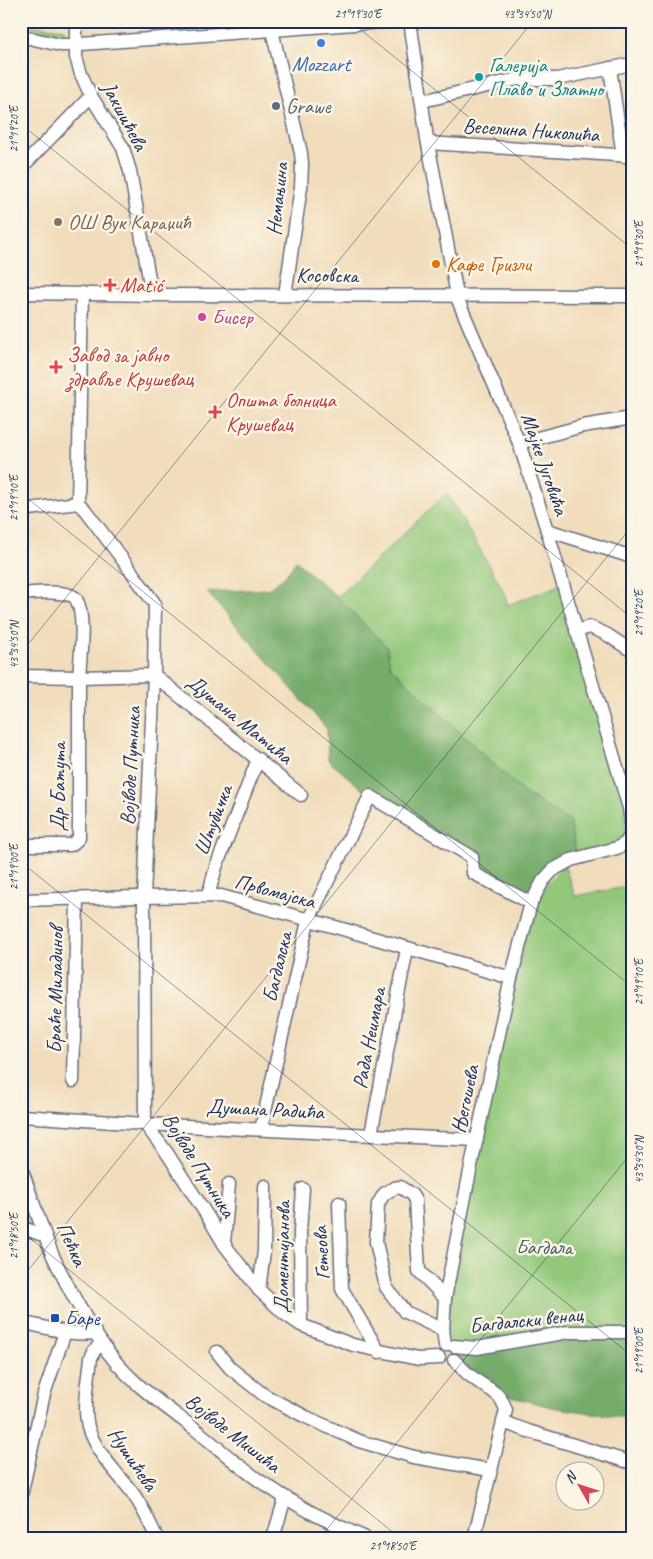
<svg xmlns="http://www.w3.org/2000/svg" width="653" height="1559" font-family="Caveat,sans-serif">
<style>
.green{fill:#93c87a;stroke:#577c6c}
.forest{fill:#76ac6a;stroke:#486e64}
.lines{fill:none;stroke-linecap:round;stroke-linejoin:round}
.minor-casing{stroke:#666c7f;stroke-width:15}
.minor{stroke:#fff;stroke-width:12}
.ticks{fill:none;stroke:#1b2f5e;stroke-width:1;stroke-opacity:0.45}
.shop-dot{fill:#3f7fe0;stroke:#fcf5e5;stroke-width:2}
.culture-dot{fill:#0f9aa8;stroke:#fcf5e5;stroke-width:2}
.service-dot{fill:#5c6f8a;stroke:#fcf5e5;stroke-width:2}
.education-dot{fill:#8d6e63;stroke:#fcf5e5;stroke-width:2}
.food-dot{fill:#e8710a;stroke:#fcf5e5;stroke-width:2}
.health-dot{fill:#e0444e;stroke:#fcf5e5;stroke-width:2}
.hotel-dot{fill:#d1479c;stroke:#fcf5e5;stroke-width:2}
.transit-dot{fill:#1a4fb4;stroke:#fcf5e5;stroke-width:2}
.labels{text-anchor:middle;stroke-width:5;stroke-linejoin:round;paint-order:stroke}
.shop-label{font-size:21px;fill:#366cbe;stroke:#fcf5e5}
.culture-label{font-size:21px;fill:#0d838f;stroke:#fcf5e5;text-anchor:start}
.service-label{font-size:21px;fill:#4e5e75;stroke:#fcf5e5;text-anchor:start}
.street-label{font-size:21px;fill:#1b2f5e;stroke:#fcf5e5}
.education-label{font-size:21px;fill:#785e54;stroke:#fcf5e5;text-anchor:start}
.food-label{font-size:21px;fill:#c56008;stroke:#fcf5e5;text-anchor:start}
.health-label{font-size:21px;fill:#be3a42;stroke:#fcf5e5;text-anchor:start}
.hotel-label{font-size:21px;fill:#b23c85;stroke:#fcf5e5;text-anchor:start}
.park-label{font-size:21px;fill:#3f5d66;stroke:#fcf5e5}
.transit-label{font-size:21px;fill:#164399;stroke:#fcf5e5;text-anchor:start}
.neatline{fill:none;stroke:#1b2f5e;stroke-width:2}
.ticks-label{font-size:12px;text-anchor:middle;fill:#1b2f5e}
</style>
<rect width="100%" height="100%" fill="#fcf5e5"/>
<filter id="ink" filterUnits="userSpaceOnUse"><feTurbulence type="fractalNoise" baseFrequency=".02" numOctaves="2"/><feDisplacementMap in="SourceGraphic" scale="10" xChannelSelector="R" yChannelSelector="G"/><feConvolveMatrix kernelMatrix="1 2 1 2 8 2 1 2 1" color-interpolation-filters="sRGB"/></filter>
<filter id="wash" filterUnits="userSpaceOnUse"><feTurbulence type="fractalNoise" baseFrequency=".0096" numOctaves="4" result="noise"/><feDisplacementMap in="SourceGraphic" scale="20" xChannelSelector="R" yChannelSelector="G"/><feGaussianBlur stdDeviation="1.12" result="paint"/><feColorMatrix in="noise" values="0 0 0 0 0 0 0 0 0 0 0 0 0 0 0 0 0 1.4 0 .05"/><feComposite in="paint" operator="in"/></filter>
<g filter="url(#wash)">
<rect width="100%" height="100%" fill="#f1dcbb"/>
<g class="green">
<polygon points="28,25 64,29 66,32 58,36 30,30"/>
<polygon points="447,493 502,588 508,605 562,584 624,793 626,843 577,859 570,822 523,792 390,666 387,647 337,597"/>
<polygon points="564,864 575,896 632,886 632,1332 454,1346 443,1330 531,903"/>
<polygon points="21,1163 45,1236 21,1227"/>
</g>
<g class="forest">
<polygon points="296,561 337,597 387,647 390,666 523,792 570,822 577,859 553,870 531,903 473,873 472,856 370,796 328,760 327,729 207,592 268,589 285,577"/>
<polygon points="569,1332 632,1332 632,1419 551,1407 497,1393 456,1357 457,1352"/>
</g>
</g>
<g filter="url(#ink)">
<g class="lines">
<g class="minor-casing">
<g id="minor">
<polyline points="76,21 76,57 81,74 91,96 123,148 130,171 152,295"/>
<polyline points="410,21 427,139 458,300 519,443 547,530 629,808 631,822 631,834 626,843 617,848 571,860 553,870 543,881 531,903 511,978 472,1161 445,1298 443,1330 445,1345"/>
<polyline points="270,22 301,153 302,164 301,187 285,295"/>
<polyline points="21,36 60,45 68,45 396,21"/>
<polyline points="610,68 623,156"/>
<polyline points="422,101 518,79 557,79 632,64"/>
<polyline points="428,143 632,156"/>
<polyline points="21,168 91,96"/>
<polyline points="21,293 161,295 632,296"/>
<polyline points="82,293 78,503 85,510 123,560 155,604 154,675 144,897 145,1124 167,1153 208,1217 224,1244 259,1290 285,1314 301,1325 353,1345 418,1359 439,1358"/>
<polyline points="519,443 583,426 632,418"/>
<polyline points="21,510 78,503"/>
<polyline points="547,530 632,557"/>
<path d="M21,595C30,592 71,590 76,599C86,615 80,658 79,678C79,731 79,784 79,837L77,840L71,845H21"/>
<polyline points="576,631 590,627 606,634 632,651"/>
<polyline points="154,675 301,795"/>
<polyline points="21,676 79,677 154,675"/>
<polyline points="208,896 216,867 258,759"/>
<polyline points="21,900 139,897 221,896 339,928 511,978"/>
<polyline points="73,1081 77,899"/>
<polyline points="21,1116 145,1124 477,1140"/>
<polyline points="261,1129 308,921 370,796 472,857 473,873 531,903"/>
<polyline points="371,1134 407,949"/>
<path d="M21,1167C31,1197 41,1227 53,1256C67,1286 83,1315 101,1342C124,1379 161,1403 195,1429C216,1446 237,1465 260,1481C293,1504 329,1523 366,1538"/>
<polyline points="339,1203 342,1289 379,1352"/>
<polyline points="21,1227 45,1236"/>
<polyline points="224,1244 229,1184"/>
<polyline points="259,1290 264,1251 265,1186"/>
<path d="M21,1322C45,1327 70,1336 95,1333"/>
<polyline points="301,1325 300,1231 303,1189"/>
<polyline points="443,1330 405,1312 386,1287 376,1242 378,1204 384,1194 394,1188 400,1187 411,1194 415,1200 419,1271 445,1298"/>
<path d="M101,1343L94,1351L91,1358C89,1378 83,1407 88,1427C95,1452 116,1471 131,1491C142,1505 149,1522 157,1538"/>
<polyline points="454,1346 477,1348 569,1332 632,1332"/>
<polyline points="217,1352 230,1368 264,1395 306,1417 359,1441 414,1457 490,1470"/>
<path d="M454,1360C460,1366 465,1372 472,1377C486,1389 500,1390 506,1410L474,1538"/>
<polyline points="503,1422 528,1431 632,1463"/>
<polyline points="21,1495 44,1394 65,1332"/>
<polyline points="273,1538 285,1498"/>
</g>
</g>
<use href="#minor" class="minor"/>
</g>
</g>
<path class="ticks" d="M350,21L632,249M21,26L25,21M21,124L632,618M21,493L632,987M21,653L533,21M21,862L632,1356M21,1231L400,1538M21,1279L632,526M320,1538L632,1152"/>
<circle class="shop-dot" cx="321" cy="43" r="5"/>
<circle class="culture-dot" cx="479" cy="77" r="5"/>
<circle class="service-dot" cx="276" cy="106" r="5"/>
<circle class="education-dot" cx="58" cy="222" r="5"/>
<circle class="food-dot" cx="436" cy="264" r="5"/>
<g class="health-dot">
<path d="M107.5 277.5h5v5h5v5h-5v5h-5v-5h-5v-5h5z"/>
<path d="M53.5 359.5h5v5h5v5h-5v5h-5v-5h-5v-5h5z"/>
<path d="M212.5 404.5h5v5h5v5h-5v5h-5v-5h-5v-5h5z"/>
</g>
<circle class="hotel-dot" cx="202" cy="317" r="5"/>
<rect class="transit-dot" x="50" y="1313" width="10" height="10" rx="2.5"/>
<g class="labels">
<g class="shop-label">
<text x="321" y="71">Mozzart</text>
</g>
<g class="culture-label">
<text x="489" y="72">Галерија<tspan x="489" dy="24">Плаво и Златно</tspan></text>
</g>
<g class="service-label">
<text x="286" y="113">Grawe</text>
</g>
<g class="street-label">
<text transform="translate(125 116) rotate(62)" y="7">Јакшићева</text>
<text transform="translate(531 130) rotate(4)" y="7">Веселина Николића</text>
<text transform="translate(277 199) rotate(-84)" y="7">Немањина</text>
<text x="327" y="282">Косовска</text>
<text transform="translate(545 464) rotate(71)" y="7">Мајке Југовића</text>
<text transform="translate(240 719) rotate(39)" y="7">Душана Матића</text>
<text transform="translate(130 766) rotate(-87)" y="7">Војводе Путника</text>
<text transform="translate(58 787) rotate(-89)" y="7">Др Батута</text>
<text transform="translate(213 820) rotate(-69)" y="7">Штубичка</text>
<text transform="translate(275 891) rotate(15)" y="7">Првомајска</text>
<text transform="translate(277 967) rotate(-77)" y="7">Багдалска</text>
<text transform="translate(55 990) rotate(-89)" y="7">Браће Миладинов</text>
<text transform="translate(369 1038) rotate(-79)" y="7">Рада Неимара</text>
<text transform="translate(465 1099) rotate(-78)" y="7">Његошева</text>
<text transform="translate(265 1109) rotate(3)" y="7">Душана Радића</text>
<text transform="translate(199 1165) rotate(58)" y="7">Војводе Путника</text>
<text transform="translate(72 1244) rotate(66)" y="7">Пећка</text>
<text transform="translate(321 1253) rotate(-93)" y="7">Гетеова</text>
<text transform="translate(282 1257) rotate(-89)" y="7">Доментијанова</text>
<text transform="translate(526 1320) rotate(-6)" y="7">Багдалски венац</text>
<text transform="translate(233 1433) rotate(38)" y="7">Војводе Мишића</text>
<text transform="translate(133 1459) rotate(56)" y="7">Нушићева</text>
</g>
<g class="education-label">
<text x="68" y="229">ОШ Вук Караџић</text>
</g>
<g class="food-label">
<text x="446" y="271">Кафе Гризли</text>
</g>
<g class="health-label">
<text x="120" y="292">Matić</text>
<text x="67" y="362">Завод за јавно<tspan x="67" dy="24">здравље Крушевац</tspan></text>
<text x="226" y="407">Општа болница<tspan x="226" dy="24">Крушевац</tspan></text>
</g>
<g class="hotel-label">
<text x="212" y="324">Бисер</text>
</g>
<g class="park-label">
<text x="544" y="1254">Багдала</text>
</g>
<g class="transit-label">
<text x="65" y="1325">Баре</text>
</g>
</g>
<rect width="653" height="1559" fill="none" stroke="#fcf5e5" stroke-width="55"/>
<g transform="translate(580 1486) rotate(309)"><circle r="24" fill="#fcf5e5" stroke="#a2a6af"/>
<path d="M0-4L9 19L0 12L-9 19Z" fill="#d1495b"/>
<text y="-8" font-size="14" font-weight="bold" text-anchor="middle" fill="#1b2f5e">N</text>
</g>
<rect x="28" y="28" width="598" height="1504" class="neatline"/>
<g class="ticks-label">
<text x="358" y="18">21°19'30"E</text>
<text x="527" y="18">43°34'50"N</text>
<text transform="translate(14 129) rotate(-90)" y="4">21°19'20"E</text>
<text transform="translate(639 244) rotate(-90)" y="4">21°19'30"E</text>
<text transform="translate(14 498) rotate(-90)" y="4">21°19'10"E</text>
<text transform="translate(639 613) rotate(-90)" y="4">21°19'20"E</text>
<text transform="translate(14 645) rotate(-90)" y="4">43°34'50"N</text>
<text transform="translate(14 867) rotate(-90)" y="4">21°19'00"E</text>
<text transform="translate(639 982) rotate(-90)" y="4">21°19'10"E</text>
<text transform="translate(639 1160) rotate(-90)" y="4">43°34'30"N</text>
<text transform="translate(14 1236) rotate(-90)" y="4">21°18'50"E</text>
<text transform="translate(639 1351) rotate(-90)" y="4">21°19'00"E</text>
<text x="393" y="1550">21°18'50"E</text>
</g>
</svg>
